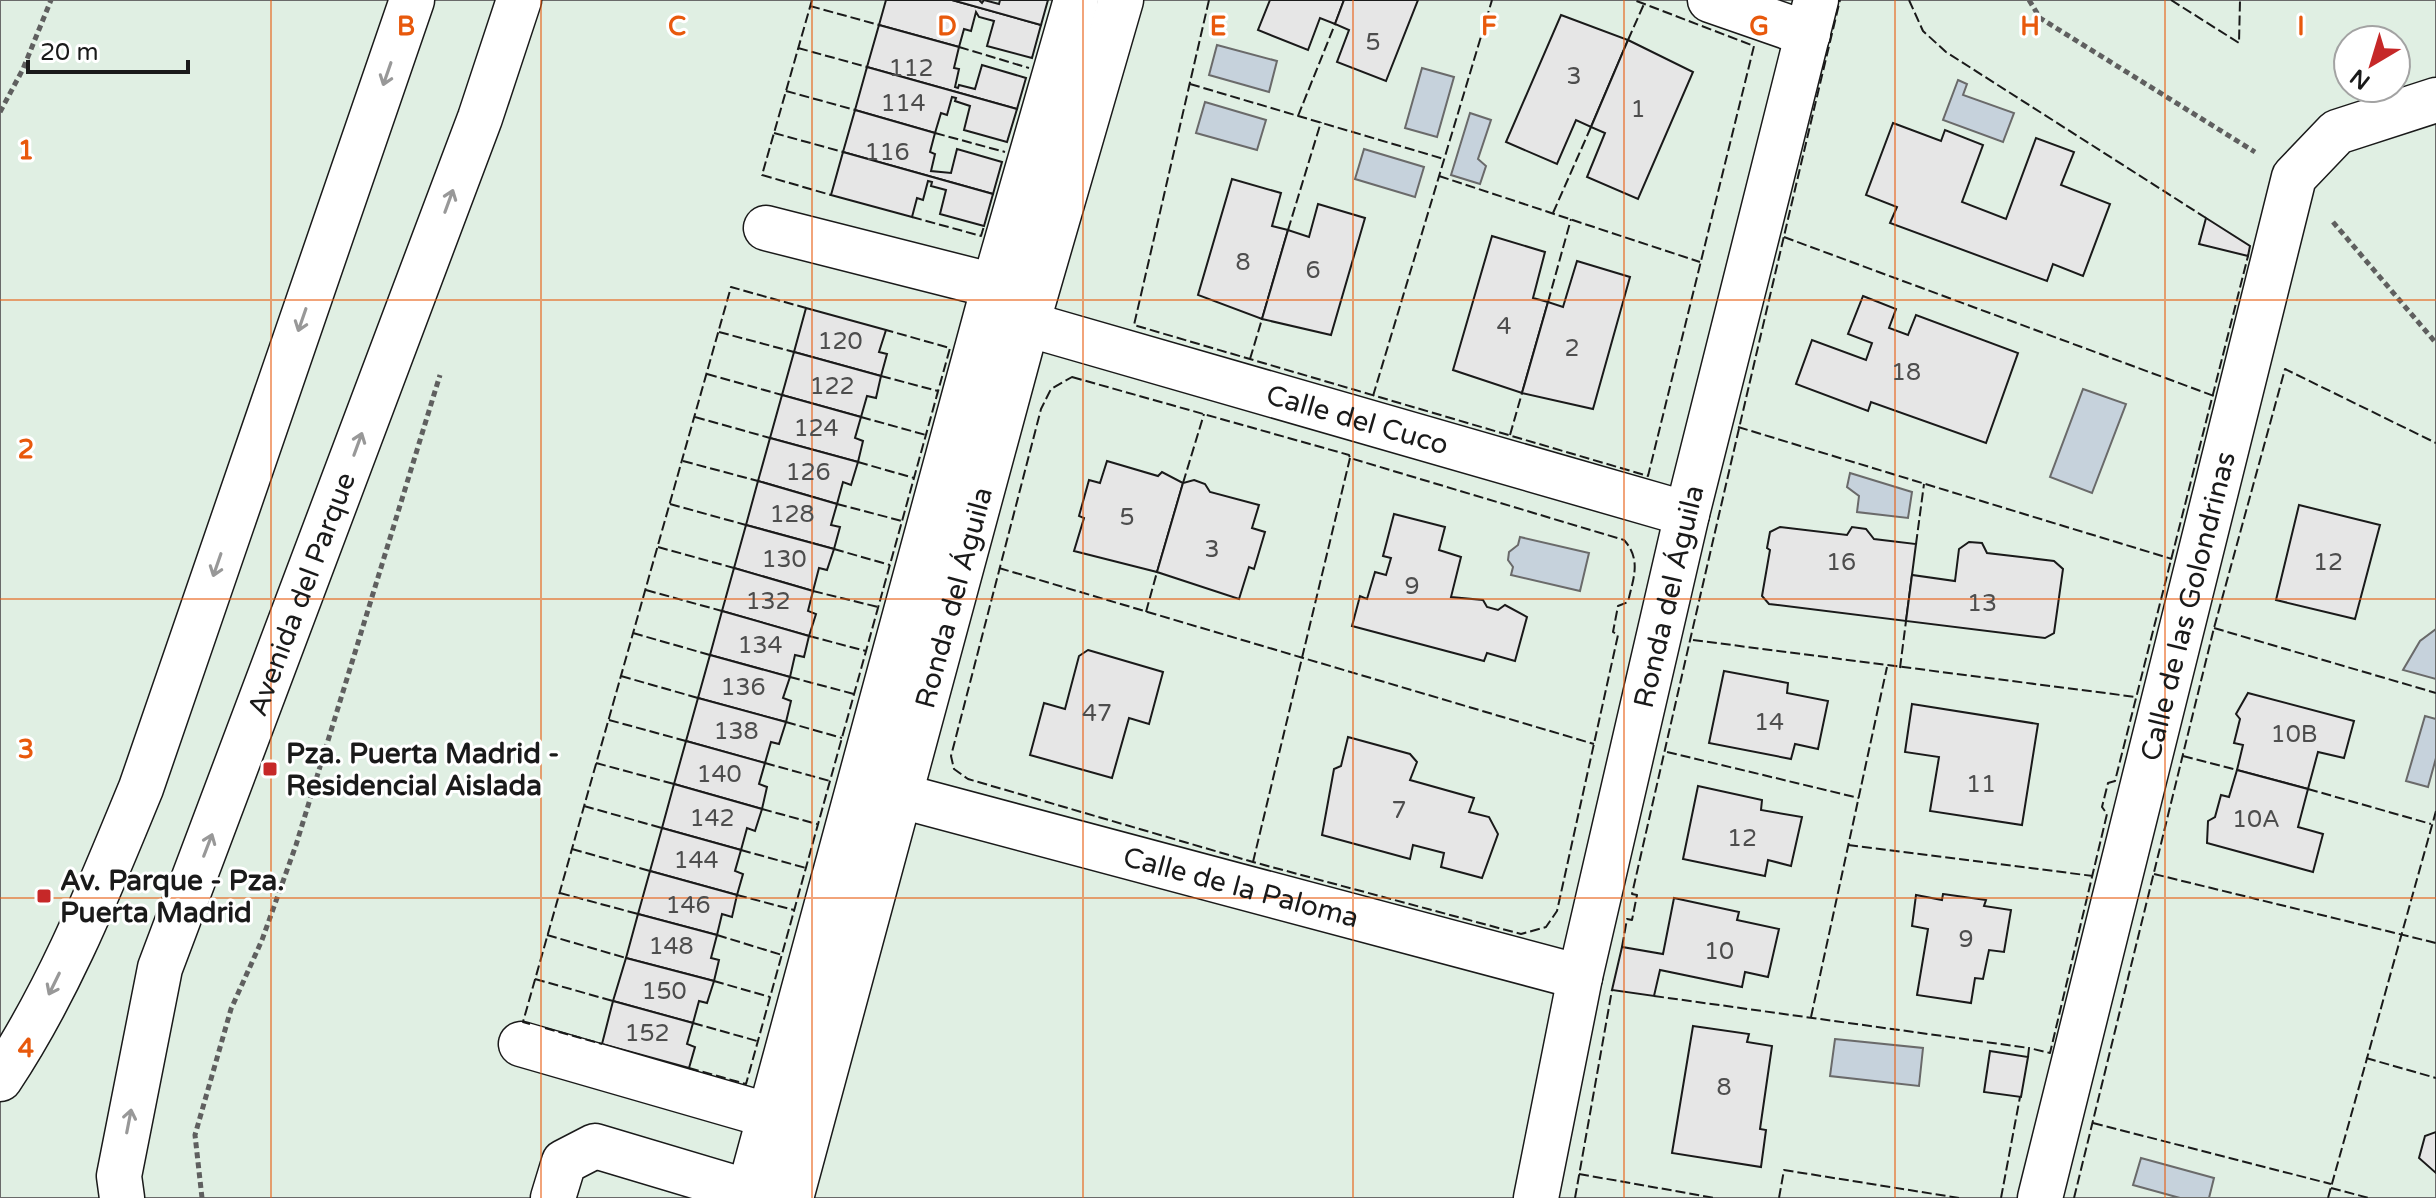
<svg xmlns="http://www.w3.org/2000/svg" width="2436" height="1198" font-family="'Varela Round',sans-serif">
<style>
.green{fill:#e0efe3;stroke:#6a6a6a;stroke-width:2;fill-rule:evenodd}
.water{fill:#c6d2dc;stroke:#6a6a6a;stroke-width:2}
.building{fill:#e6e6e6;stroke:#1a1a1a;stroke-width:2}
.lines{fill:none;stroke-linecap:round;stroke-linejoin:round}
.minor-casing{stroke:#1a1a1a;stroke-width:47}
.path{stroke:#5f5f5f;stroke-width:5;stroke-dasharray:6 4;stroke-linecap:butt}
.minor{stroke:#fff;stroke-width:44}
.fence{stroke:#1a1a1a;stroke-width:2;stroke-dasharray:10 4;stroke-linecap:butt}
.oneway{stroke:#989898}
.grid{fill:none;stroke:#e8590c;stroke-width:2;stroke-opacity:0.55}
.poi-dot{fill:#c62828;stroke:#fff;stroke-width:3}
.labels{text-anchor:middle;stroke-width:6;stroke-linejoin:round;paint-order:stroke}
.number-label{font-size:24px;fill:#4d4d4d}
.street-label{font-size:28px;fill:#1a1a1a;stroke:#fff}
.poi-label{font-size:28px;font-weight:bold;fill:#1a1a1a;stroke:#fff;text-anchor:start}
.grid-label{font-size:26px;text-anchor:middle;font-weight:bold;fill:#e8590c;stroke:#fff;stroke-width:6;stroke-linejoin:round;paint-order:stroke}
</style>
<rect width="100%" height="100%" fill="#fff"/>
<path class="green" d="M0,0H2436V1198H0ZM2348,40H2396V88H2348Z"/>
<g class="water">
<polygon points="1217,45 1277,61 1269,92 1209,75"/>
<polygon points="1422,68 1454,77 1437,137 1405,128"/>
<polygon points="1958,80 1967,84 1963,95 2014,113 2003,142 1943,120"/>
<polygon points="1205,102 1266,120 1257,150 1196,133"/>
<polygon points="1470,113 1491,120 1478,159 1486,166 1480,184 1451,175"/>
<polygon points="1364,149 1424,167 1415,197 1355,179"/>
<polygon points="2083,389 2126,404 2092,493 2050,477"/>
<polygon points="1850,473 1912,492 1908,518 1857,512 1859,496 1847,487"/>
<polygon points="1520,537 1589,553 1580,591 1511,575 1513,567 1508,560 1509,552 1518,545"/>
<polygon points="2436,629 2436,679 2403,670 2420,641"/>
<polygon points="2425,716 2436,719 2436,758 2428,787 2406,781"/>
<polygon points="1835,1039 1923,1048 1919,1086 1830,1076"/>
<polygon points="2141,1158 2214,1178 2209,1198 2180,1198 2133,1185"/>
</g>
<g class="building">
<polygon points="886,0 952,0 1041,25 1032,58 987,46 994,21 979,17 976,12 971,31 964,29 959,47 879,25"/>
<polygon points="952,0 979,0 982,3 984,0 999,4 1000,0 1048,0 1041,25"/>
<polygon points="1270,0 1344,0 1335,24 1320,18 1308,50 1258,30"/>
<polygon points="1344,0 1418,0 1386,81 1337,62 1349,30 1335,24"/>
<polygon points="1561,15 1628,40 1591,127 1576,120 1557,164 1506,142"/>
<polygon points="879,25 959,47 954,68 959,69 955,87 958,88 959,85 975,89 982,65 1026,78 1017,109 867,67"/>
<polygon points="1628,40 1693,72 1638,199 1587,177 1605,133 1591,127"/>
<polygon points="867,67 1017,109 1007,142 964,130 970,106 955,101 956,98 952,97 947,115 941,113 935,133 855,110"/>
<polygon points="855,110 935,133 930,152 935,154 931,171 951,173 957,149 1002,162 993,194 843,152"/>
<polygon points="1893,123 1941,141 1945,130 1983,145 1962,202 2006,219 2036,138 2074,152 2061,185 2110,204 2083,276 2053,264 2047,281 1890,223 1897,207 1866,195"/>
<polygon points="843,152 993,194 984,226 940,214 946,190 931,186 932,182 928,181 923,200 917,198 912,217 831,195"/>
<polygon points="1232,179 1281,193 1272,226 1288,230 1262,319 1198,295"/>
<polygon points="1318,204 1365,218 1331,335 1262,319 1288,230 1309,237"/>
<polygon points="2206,218 2250,246 2248,256 2199,244"/>
<polygon points="1492,236 1545,252 1533,298 1548,302 1522,393 1453,370"/>
<polygon points="1577,261 1630,277 1593,409 1522,393 1548,302 1563,307"/>
<polygon points="1863,296 1896,309 1889,328 1908,335 1916,315 2018,353 1986,443 1871,402 1868,411 1796,384 1812,340 1866,360 1872,343 1848,334"/>
<polygon points="806,308 886,330 879,352 887,354 881,376 794,352"/>
<polygon points="794,352 881,376 876,398 867,396 861,417 782,395"/>
<polygon points="782,395 861,417 855,438 863,441 858,462 770,438"/>
<polygon points="770,438 858,462 851,485 843,482 837,504 758,481"/>
<polygon points="1107,461 1158,476 1162,472 1183,483 1157,572 1074,551 1084,518 1079,516 1089,480 1100,483"/>
<polygon points="1194,480 1205,484 1210,492 1259,505 1252,528 1265,532 1254,569 1249,567 1239,599 1157,572 1183,483"/>
<polygon points="758,481 837,504 831,525 840,527 834,549 746,525"/>
<polygon points="2299,505 2380,525 2355,619 2276,600"/>
<polygon points="1394,514 1445,527 1439,550 1461,557 1451,597 1483,600 1487,607 1498,610 1505,605 1527,617 1515,661 1487,653 1484,661 1352,626 1360,596 1367,599 1375,572 1386,575 1391,558 1383,556"/>
<polygon points="746,525 834,549 827,570 819,568 813,591 734,568"/>
<polygon points="1780,527 1847,535 1852,527 1866,529 1874,539 1916,544 1906,621 1769,604 1762,596 1770,550 1767,548 1770,532"/>
<polygon points="1969,542 1982,543 1987,553 2054,561 2063,569 2054,633 2045,638 1906,621 1912,575 1955,581 1959,549"/>
<polygon points="734,568 813,591 808,611 816,614 809,636 722,611"/>
<polygon points="722,611 809,636 804,657 795,655 790,677 710,655"/>
<polygon points="1088,650 1163,672 1149,724 1129,718 1112,778 1030,755 1044,703 1065,709 1079,656"/>
<polygon points="710,655 790,677 783,698 791,701 786,722 698,698"/>
<polygon points="1724,671 1788,683 1787,693 1828,701 1818,749 1795,744 1791,759 1709,743"/>
<polygon points="2248,693 2354,721 2344,758 2318,752 2308,789 2237,770 2243,745 2234,743 2240,719 2236,714"/>
<polygon points="698,698 786,722 779,744 771,742 765,763 686,741"/>
<polygon points="1912,704 2038,724 2022,825 1930,811 1939,757 1905,752"/>
<polygon points="1348,737 1410,754 1417,762 1410,780 1474,798 1469,812 1489,817 1498,834 1482,878 1441,867 1444,853 1413,845 1410,859 1322,835 1334,769 1341,766"/>
<polygon points="686,741 765,763 759,784 767,787 762,809 674,784"/>
<polygon points="2237,770 2308,789 2298,827 2323,834 2313,872 2207,843 2208,821 2215,817 2221,795 2229,797"/>
<polygon points="674,784 762,809 755,831 747,828 741,850 662,828"/>
<polygon points="1698,786 1762,800 1761,810 1802,817 1791,866 1768,860 1765,876 1683,859"/>
<polygon points="662,828 741,850 735,871 743,874 737,895 650,871"/>
<polygon points="650,871 737,895 732,917 722,914 717,935 638,914"/>
<polygon points="1943,894 1986,900 1984,906 2011,910 2004,952 1989,950 1983,979 1975,978 1971,1003 1917,995 1928,929 1912,926 1916,895 1942,900"/>
<polygon points="1674,898 1739,912 1737,920 1779,929 1768,977 1745,972 1742,987 1660,970 1654,996 1612,990 1622,947 1663,954"/>
<polygon points="638,914 717,935 711,958 719,960 714,981 626,958"/>
<polygon points="626,958 714,981 707,1003 699,1001 693,1023 613,1001"/>
<polygon points="613,1001 693,1023 687,1044 695,1047 689,1068 602,1044"/>
<polygon points="1693,1026 1749,1034 1747,1042 1772,1046 1760,1129 1766,1130 1761,1167 1672,1153"/>
<polygon points="1990,1051 2028,1057 2021,1097 1984,1092"/>
<polygon points="2436,1132 2436,1173 2419,1158 2425,1136"/>
</g>
<g class="lines">
<g class="minor-casing">
<g id="minor">
<polyline points="1710,0 1808,34"/>
<polyline points="766,228 1022,293"/>
<path id="s1" d="M1027,324L1687,514"/>
<path id="s2" d="M901,796L1580,977"/>
<polyline points="521,1044 767,1115"/>
<path d="M0,1079C60,989 100,887 141,788L412,0"/>
<polyline points="749,1192 994,286 1076,0"/>
<path id="s3" d="M122,1198L119,1176L160,968L480,118L519,0"/>
<polyline points="553,1198 564,1162 595,1146 769,1198"/>
<path id="s4" d="M791,1198L1027,324L1121,0"/>
<path id="s5" d="M1536,1198L1580,977L1687,514L1816,0"/>
<path id="s6" d="M2040,1198L2294,177L2337,132L2436,100"/>
</g>
</g>
<g class="path">
<polyline points="2029,0 2040,18 2255,152"/>
<polyline points="0,112 23,69 51,0"/>
<polyline points="2333,222 2436,343"/>
<polyline points="202,1198 195,1135 231,1009 262,940 296,845 440,375"/>
</g>
<use href="#minor" class="minor"/>
<g class="fence">
<polyline points="812,0 762,175 831,195"/>
<polyline points="1209,0 1134,325 1648,476 1754,46 1634,0"/>
<polyline points="1909,0 1923,31 1946,52 2206,218"/>
<polyline points="2171,0 2239,43 2240,0"/>
<polyline points="810,6 879,25"/>
<polyline points="1628,40 1644,4"/>
<polyline points="959,47 1029,68"/>
<polyline points="798,48 867,67"/>
<polyline points="1190,84 1444,159"/>
<polyline points="786,91 855,110"/>
<polyline points="1298,116 1335,24"/>
<polyline points="774,133 843,152"/>
<polyline points="935,133 1005,152"/>
<polyline points="1439,176 1700,262"/>
<polyline points="1553,213 1591,127"/>
<polyline points="912,217 981,236 984,226"/>
<polyline points="1288,230 1321,122"/>
<polyline points="1784,237 2214,396"/>
<polyline points="1548,302 1571,219"/>
<polyline points="719,332 794,352"/>
<polyline points="1250,359 1262,319"/>
<polyline points="707,374 782,395"/>
<polyline points="881,376 938,391"/>
<path d="M1072,377L1349,455L1350,458L1624,540C1642,560 1633,579 1628,602L1618,606L1613,632L1618,635L1557,911L1546,927L1521,934L1253,862L968,779L954,769L951,756L1041,409L1051,389Z"/>
<polyline points="1373,396 1492,0"/>
<polyline points="695,417 770,438"/>
<polyline points="861,417 926,435"/>
<polyline points="1738,427 2172,559"/>
<polyline points="1510,435 1522,393"/>
<polyline points="683,461 758,481"/>
<polyline points="858,462 914,478"/>
<polyline points="1183,483 1204,414"/>
<polyline points="670,504 746,525"/>
<polyline points="837,504 902,521"/>
<polyline points="1916,544 1924,484"/>
<polyline points="658,547 734,568"/>
<polyline points="834,549 890,565"/>
<polyline points="999,568 1594,744"/>
<polyline points="646,590 722,611"/>
<polyline points="813,591 878,607"/>
<polyline points="1146,612 1157,572"/>
<polyline points="2214,628 2436,693"/>
<polyline points="633,633 710,655"/>
<polyline points="809,636 866,651"/>
<polyline points="1693,640 2136,697"/>
<polyline points="1900,668 1906,621"/>
<polyline points="621,676 698,698"/>
<polyline points="790,677 854,694"/>
<polyline points="609,720 686,741"/>
<polyline points="786,722 842,738"/>
<polyline points="1667,752 1859,798"/>
<polyline points="2183,756 2237,770"/>
<polyline points="596,763 674,784"/>
<polyline points="765,763 830,781"/>
<polyline points="2308,789 2431,824"/>
<polyline points="584,806 662,828"/>
<polyline points="762,809 817,824"/>
<polyline points="1848,845 2093,876"/>
<polyline points="572,849 650,871"/>
<polyline points="741,850 806,868"/>
<polyline points="1253,862 1350,458"/>
<polyline points="2154,874 2436,943"/>
<polyline points="560,893 638,914"/>
<polyline points="737,895 794,910"/>
<polyline points="547,935 626,958"/>
<polyline points="717,935 782,955"/>
<path d="M1622,947L1627,919L1632,920L1637,895L1632,894C1700,595 1769,297 1840,0"/>
<polyline points="535,979 613,1001"/>
<polyline points="714,981 770,997"/>
<polyline points="1654,996 2029,1048"/>
<polyline points="1811,1017 1887,667"/>
<polyline points="693,1023 757,1041"/>
<polyline points="530,1024 523,1022 731,287 806,308"/>
<polyline points="545,1028 602,1044"/>
<polyline points="2028,1057 2029,1048 2050,1053 2107,814 2102,807 2108,783 2115,781 2248,256"/>
<polyline points="2366,1058 2436,1078"/>
<polyline points="689,1068 746,1084 950,348 886,330"/>
<polyline points="2093,1123 2331,1184"/>
<polyline points="1579,1174 1715,1198"/>
<polyline points="2331,1188 2369,1198"/>
<polyline points="1575,1198 1612,990"/>
<polyline points="1779,1198 1784,1170 1959,1198"/>
<polyline points="2001,1198 2020,1097"/>
<polyline points="2074,1198 2214,628 2285,369 2436,443"/>
<polyline points="2328,1198 2436,811"/>
</g>
</g>
<defs><path id="oneway-shaft" d="M-6 0H5M1.5-3L5.5 0L1.5 3" fill="none" stroke-width="1.6" stroke-linecap="round" stroke-linejoin="round" transform="scale(2)"/></defs>
<g class="oneway">
<use href="#oneway-shaft" transform="translate(387 74) rotate(109)"/>
<use href="#oneway-shaft" transform="translate(449 201) rotate(-70)"/>
<use href="#oneway-shaft" transform="translate(302 320) rotate(109)"/>
<use href="#oneway-shaft" transform="translate(358 444) rotate(-70)"/>
<use href="#oneway-shaft" transform="translate(217 565) rotate(109)"/>
<use href="#oneway-shaft" transform="translate(208 845) rotate(-69)"/>
<use href="#oneway-shaft" transform="translate(54 984) rotate(116)"/>
<use href="#oneway-shaft" transform="translate(129 1121) rotate(-79)"/>
</g>
<path class="grid" d="M271,0V1198M541,0V1198M812,0V1198M1083,0V1198M1353,0V1198M1624,0V1198M1895,0V1198M2165,0V1198M0,300H2436M0,599H2436M0,898H2436"/>
<g class="poi-dot">
<rect x="262" y="761" width="16" height="16" rx="4"/>
<rect x="36" y="888" width="16" height="16" rx="4"/>
</g>
<g class="labels">
<g class="number-label">
<text x="1373" y="50">5</text>
<text x="911" y="76">112</text>
<text x="1574" y="84">3</text>
<text x="903" y="111">114</text>
<text x="1638" y="117">1</text>
<text x="887" y="160">116</text>
<text x="1243" y="270">8</text>
<text x="1313" y="278">6</text>
<text x="1504" y="334">4</text>
<text x="840" y="349">120</text>
<text x="1572" y="356">2</text>
<text x="1906" y="380">18</text>
<text x="832" y="394">122</text>
<text x="816" y="436">124</text>
<text x="808" y="480">126</text>
<text x="792" y="522">128</text>
<text x="1127" y="525">5</text>
<text x="1212" y="557">3</text>
<text x="784" y="567">130</text>
<text x="1841" y="570">16</text>
<text x="2328" y="570">12</text>
<text x="1412" y="594">9</text>
<text x="768" y="609">132</text>
<text x="1982" y="611">13</text>
<text x="760" y="653">134</text>
<text x="743" y="695">136</text>
<text x="1097" y="721">47</text>
<text x="1769" y="730">14</text>
<text x="736" y="739">138</text>
<text x="2294" y="742">10B</text>
<text x="719" y="782">140</text>
<text x="1981" y="792">11</text>
<text x="1399" y="818">7</text>
<text x="712" y="826">142</text>
<text x="2256" y="827">10A</text>
<text x="1742" y="846">12</text>
<text x="696" y="868">144</text>
<text x="688" y="913">146</text>
<text x="1966" y="947">9</text>
<text x="671" y="954">148</text>
<text x="1719" y="959">10</text>
<text x="664" y="999">150</text>
<text x="647" y="1041">152</text>
<text x="1724" y="1095">8</text>
</g>
<g class="street-label">
<text dy="10" stroke="none"><textPath href="#s1" startOffset="344">Calle del Cuco</textPath></text>
<text dy="10" stroke="none"><textPath href="#s3" startOffset="634">Avenida del Parque</textPath></text>
<text dy="10" stroke="none"><textPath href="#s5" startOffset="616">Ronda del Águila</textPath></text>
<text dy="10" stroke="none"><textPath href="#s4" startOffset="622">Ronda del Águila</textPath></text>
<text dy="10" stroke="none"><textPath href="#s6" startOffset="610">Calle de las Golondrinas</textPath></text>
<text dy="10" stroke="none"><textPath href="#s2" startOffset="352">Calle de la Paloma</textPath></text>
</g>
<g class="poi-label">
<text x="286" y="763">Pza. Puerta Madrid -<tspan x="286" dy="32">Residencial Aislada</tspan></text>
<text x="60" y="890">Av. Parque - Pza.<tspan x="60" dy="32">Puerta Madrid</tspan></text>
</g>
</g>
<g class="grid-label">
<text x="406" y="35">B</text>
<text x="677" y="35">C</text>
<text x="947" y="35">D</text>
<text x="1218" y="35">E</text>
<text x="1489" y="35">F</text>
<text x="1759" y="35">G</text>
<text x="2030" y="35">H</text>
<text x="2301" y="35">I</text>
<text x="26" y="159">1</text>
<text x="26" y="458">2</text>
<text x="26" y="758">3</text>
<text x="26" y="1057">4</text>
</g>
<g transform="translate(2372 64) rotate(218)"><circle r="38" fill="#ffffff" stroke="#a3a3a3" stroke-width="2"/>
<path d="M0-6L14 30L0 20L-14 30Z" fill="#c62828"/>
<text y="-12" font-size="22" font-weight="bold" text-anchor="middle" fill="#1a1a1a">N</text>
</g>
<path d="M28 60v12h160v-12" fill="none" stroke="#1a1a1a" stroke-width="4"/>
<text x="40" y="60" font-size="24" fill="#1a1a1a" stroke="#ffffff" stroke-width="6" paint-order="stroke">20 m</text>
</svg>
